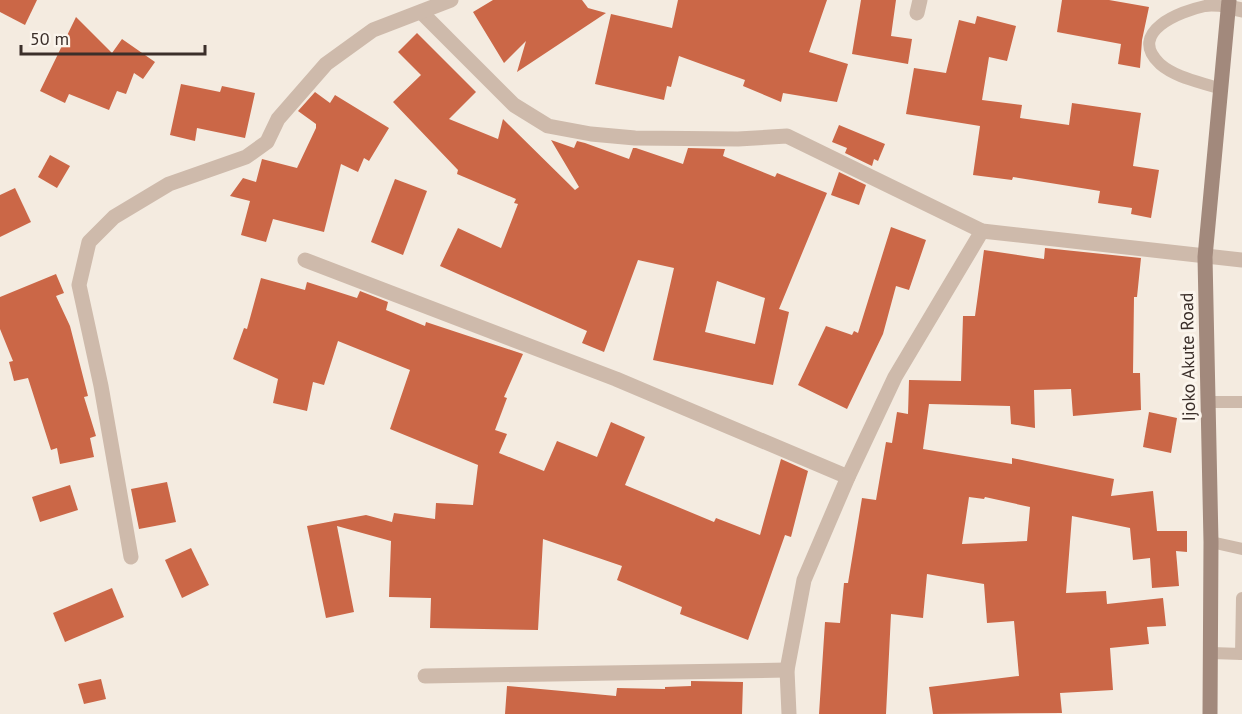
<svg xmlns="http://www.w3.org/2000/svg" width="1242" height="714" font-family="'PT Sans',sans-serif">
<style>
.building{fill:#cb6747;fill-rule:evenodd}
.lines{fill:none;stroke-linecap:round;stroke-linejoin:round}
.lane{stroke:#cebaab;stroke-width:12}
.street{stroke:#cebaab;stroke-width:15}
.secondary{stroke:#a2897c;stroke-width:15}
.labels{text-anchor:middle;stroke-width:6;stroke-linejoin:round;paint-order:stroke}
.street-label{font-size:18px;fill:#3b2f2a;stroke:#fbf5ed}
</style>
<rect width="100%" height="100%" fill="#f4ebe0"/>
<g class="building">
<polygon points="0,0 37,0 25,25 0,12"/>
<polygon points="493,0 582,0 588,8 606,13 517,72 526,41 504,63 473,12"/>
<polygon points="678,0 827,0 809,52 848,64 837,102 783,93 781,102 743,86 745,80 679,56 671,87 667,86 664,100 595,84 611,14 672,28"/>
<polygon points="861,0 896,0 891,36 912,39 908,64 852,54"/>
<polygon points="1062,0 1109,0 1149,7 1142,40 1140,68 1118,64 1121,44 1057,32"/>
<polygon points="977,16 1016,26 1007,61 989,57 982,100 1022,105 1020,118 1069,125 1072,103 1141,113 1133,166 1159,170 1151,218 1131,214 1132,208 1098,203 1100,191 1013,177 1012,180 973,175 980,126 906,114 914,68 946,73 959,20 975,24"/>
<polygon points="76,17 112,53 122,39 155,62 143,79 134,73 126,94 117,91 109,110 69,94 65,103 40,91"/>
<path d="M417,33L476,92L449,119L498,139L503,119L575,190L579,187L551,140L574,148L577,141L585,143L629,159L633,148H636L683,164L688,148L725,149L723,156L775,177L777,173L827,193L779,309L789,312L773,385L653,360L674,268L638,260L604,352L582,343L587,331L440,266L458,228L501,248L518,204L514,203L516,199L457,174L458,170L393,102L421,75L398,52ZM717,281L765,298L755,344L705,332Z"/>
<polygon points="181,84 220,92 222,86 255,93 245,138 197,128 195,141 170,135"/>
<polygon points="315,92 330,103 335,95 389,128 369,161 364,158 358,172 341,164 324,232 273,219 266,242 241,235 250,201 230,196 243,178 256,182 262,159 297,168 316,128 316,124 298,111"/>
<polygon points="839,125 885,144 878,161 874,159 872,166 845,153 847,148 832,142"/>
<polygon points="50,155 70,166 57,188 38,177"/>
<polygon points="839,172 866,185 859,205 831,195"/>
<polygon points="395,179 427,191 403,255 371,242"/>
<polygon points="15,188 31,222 0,237 0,195"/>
<polygon points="891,227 926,240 909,290 896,286 883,334 847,409 798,385 826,326 852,335 854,331 858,333"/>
<path d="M1045,248L1141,258L1137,297H1134L1133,373H1140L1141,410L1073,416L1071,389L1034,390L1035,428L1011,424L1010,406L929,404L923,449L1012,464V458L1114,479L1111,496L1153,491L1157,531H1187V552L1176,551L1179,586L1152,588L1150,558L1133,560L1130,528L1072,516L1066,593L1106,591L1107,604L1163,598L1166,626L1147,627L1149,644L1110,648L1113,690L1060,693L1062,713L933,714L929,687L1019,676L1014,621L987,623L984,584L927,574L923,618L891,614L886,714H819L825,622L840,623L844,583H848L862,498L876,500L886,442L892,443L897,412L908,414L909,380L961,381L963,316H975L984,250L1044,259ZM969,497L984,499L985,497L1030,507L1027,541L962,544Z"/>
<polygon points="56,274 64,293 56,296 70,326 88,396 84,397 96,436 90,438 94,457 60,464 57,448 51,450 28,378 14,381 9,362 13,361 0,329 0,297"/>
<polygon points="261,278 305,290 307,282 357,298 360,291 388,302 386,310 425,326 426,322 523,354 504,397 507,398 495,430 507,434 499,453 544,471 557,441 597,457 611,422 645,437 625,485 714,522 716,518 760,535 781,459 808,471 791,537 785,535 748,640 680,614 682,607 617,580 622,566 543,539 538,630 430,628 431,598 389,597 391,541 337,526 354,612 326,618 307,526 366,515 392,522 394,513 435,519 436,503 473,505 478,465 390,429 410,370 338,341 324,385 313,382 307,411 273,403 278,379 233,359 244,328 247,329"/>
<polygon points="1149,412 1177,418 1171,453 1143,447"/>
<polygon points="167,482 176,522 139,529 131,489"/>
<polygon points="70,485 78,510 40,522 32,497"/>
<polygon points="191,548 209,585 182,598 165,560"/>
<polygon points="112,588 124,617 65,642 53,613"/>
<polygon points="101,679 106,699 84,704 78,684"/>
<polygon points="691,681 743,682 742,714 505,714 507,686 616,696 617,688 665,689 665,687 691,686"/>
</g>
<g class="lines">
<g class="lane">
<path d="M1221,89C1201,82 1176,78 1160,64C1126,32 1181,11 1205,6C1212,5 1221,6 1228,7"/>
<polyline points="1208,402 1242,402"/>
<polyline points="1211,542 1242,549"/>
<polyline points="1211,653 1242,654"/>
<polyline points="1241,654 1242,598"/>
</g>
<g class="street">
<polyline points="1228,7 1242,10"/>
<polyline points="421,12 514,105 548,126 591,134 635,138 738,139 787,136 982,231 1242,260"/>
<polyline points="917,13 920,0"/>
<polyline points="305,260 616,379 848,477"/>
<polyline points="131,557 101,386 79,285 89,242 114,217 169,184 246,157 267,142 278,119 326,64 373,30 451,0"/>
<polyline points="425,676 787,670"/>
<polyline points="789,714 787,670 804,580 848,477 895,377 982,231"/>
</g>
<polyline class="secondary" points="1210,714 1211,542 1205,257 1229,0"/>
</g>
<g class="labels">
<g class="street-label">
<text transform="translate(1188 357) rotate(-91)" y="6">Ijoko Akute Road</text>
</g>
</g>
<path d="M21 45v9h184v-9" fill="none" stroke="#3b2f2a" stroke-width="3"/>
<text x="30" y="45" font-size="18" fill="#3b2f2a" stroke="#fbf5ed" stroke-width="4.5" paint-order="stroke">50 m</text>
</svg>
